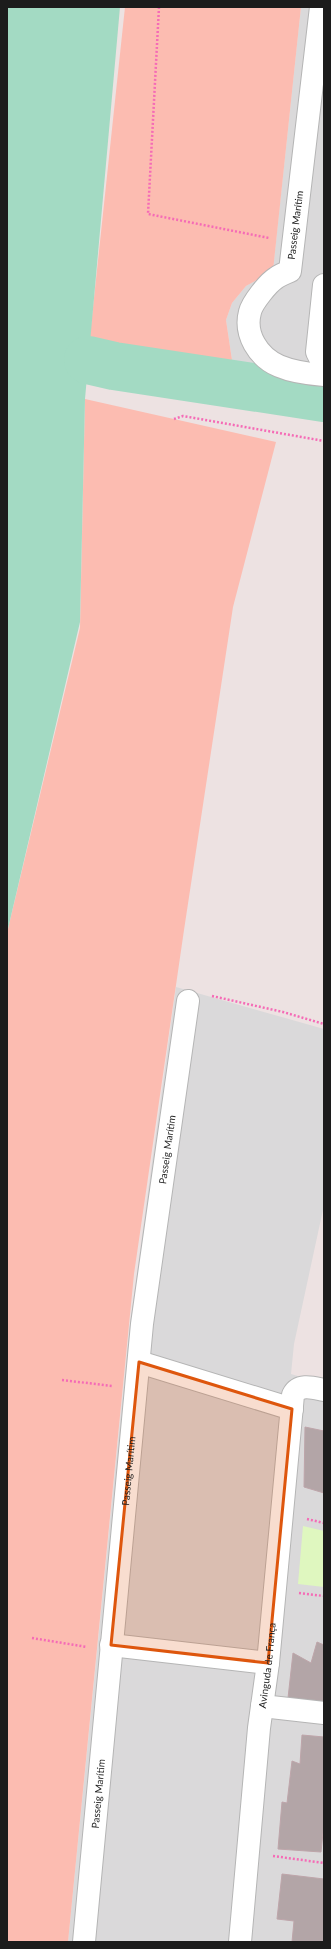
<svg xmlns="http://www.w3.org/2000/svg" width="331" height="1949" font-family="Lato,sans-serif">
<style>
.residential{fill:#dad9da}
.sand{fill:#fcbcb1}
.park{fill:#dff7bf}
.water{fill:#a3dac3}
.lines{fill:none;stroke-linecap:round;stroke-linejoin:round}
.river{stroke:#a3dac3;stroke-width:48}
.building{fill:#b3a5a7;stroke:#bea5aa}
.minor-casing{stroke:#b5b5b5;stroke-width:24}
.path{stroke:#f56bb6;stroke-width:2.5;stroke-dasharray:2 2;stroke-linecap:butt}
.minor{stroke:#fff;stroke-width:22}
.marked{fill:#de560d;fill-opacity:0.2;stroke:#de560d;stroke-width:3;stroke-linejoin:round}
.labels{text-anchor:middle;stroke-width:4;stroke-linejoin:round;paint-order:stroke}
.street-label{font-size:10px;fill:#1c1c1c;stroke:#fff}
</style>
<rect width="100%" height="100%" fill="#ede2e2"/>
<g class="residential">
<polygon points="301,7 324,7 324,387 268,379 232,360 226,320 232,303 246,286 273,270"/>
<polygon points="176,987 324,1029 324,1205 294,1344 291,1374 324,1384 324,1942 68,1942 129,1331"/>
</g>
<g class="sand">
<polygon points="125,7 301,7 273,271 246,286 232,303 226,320 232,360 89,345"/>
<polygon points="85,399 276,442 233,607 184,930 134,1274 68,1942 7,1942 7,933 80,628"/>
</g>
<polygon class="park" points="303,1526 324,1531 324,1587 298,1584"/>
<polygon class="water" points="7,7 120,7 85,399 80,622 7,933"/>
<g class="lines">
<polyline class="river" points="88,360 114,366 324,398"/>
</g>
<g class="building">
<polygon points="305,1427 324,1431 324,1493 304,1487"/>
<polygon points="317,1642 324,1645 324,1704 288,1698 293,1653 311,1663"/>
<polygon points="302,1735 324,1737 324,1823 321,1852 278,1849 282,1802 287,1803 292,1761 300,1764"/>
<polygon points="282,1874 324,1879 324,1942 292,1942 294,1921 277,1919"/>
</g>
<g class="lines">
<g class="minor-casing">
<g id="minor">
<path d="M321,7L290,271C285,273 280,275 276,278C268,283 252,303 250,312C244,334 258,357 279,366C293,372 309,374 324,375"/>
<polyline points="324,285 317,352 324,366"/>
<polyline points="139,1362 292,1409"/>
<polyline points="111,1645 268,1663"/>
<polyline points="262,1706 324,1713"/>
<path id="s1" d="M84,1942L142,1324L188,1001"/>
<path id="s2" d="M240,1942L259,1728L268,1663L293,1395C299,1383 314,1388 324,1390"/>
</g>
</g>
<g class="path">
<polyline points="159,7 148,214 269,238"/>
<polyline points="174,419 183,416 324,441"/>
<polyline points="212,996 283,1012 324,1024"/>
<polyline points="62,1380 112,1386"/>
<polyline points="307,1519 324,1523"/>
<polyline points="299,1593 324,1596"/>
<polyline points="32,1638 87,1647"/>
<polyline points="273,1856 324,1863"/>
</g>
<use href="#minor" class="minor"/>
</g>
<path class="marked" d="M139,1362L292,1409L268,1663L111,1645Z"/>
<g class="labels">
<g class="street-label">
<text transform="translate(295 225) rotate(-83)" y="4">Passeig Marítim</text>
<text dy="4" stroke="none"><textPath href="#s1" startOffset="797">Passeig Marítim</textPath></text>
<text dy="4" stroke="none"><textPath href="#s1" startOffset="473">Passeig Marítim</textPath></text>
<text dy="4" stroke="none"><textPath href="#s2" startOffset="278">Avinguda de França</textPath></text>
<text dy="4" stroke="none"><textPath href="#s1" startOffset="149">Passeig Marítim</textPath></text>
</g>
</g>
<rect width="331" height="1949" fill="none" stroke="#1c1c1c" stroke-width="16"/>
</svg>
